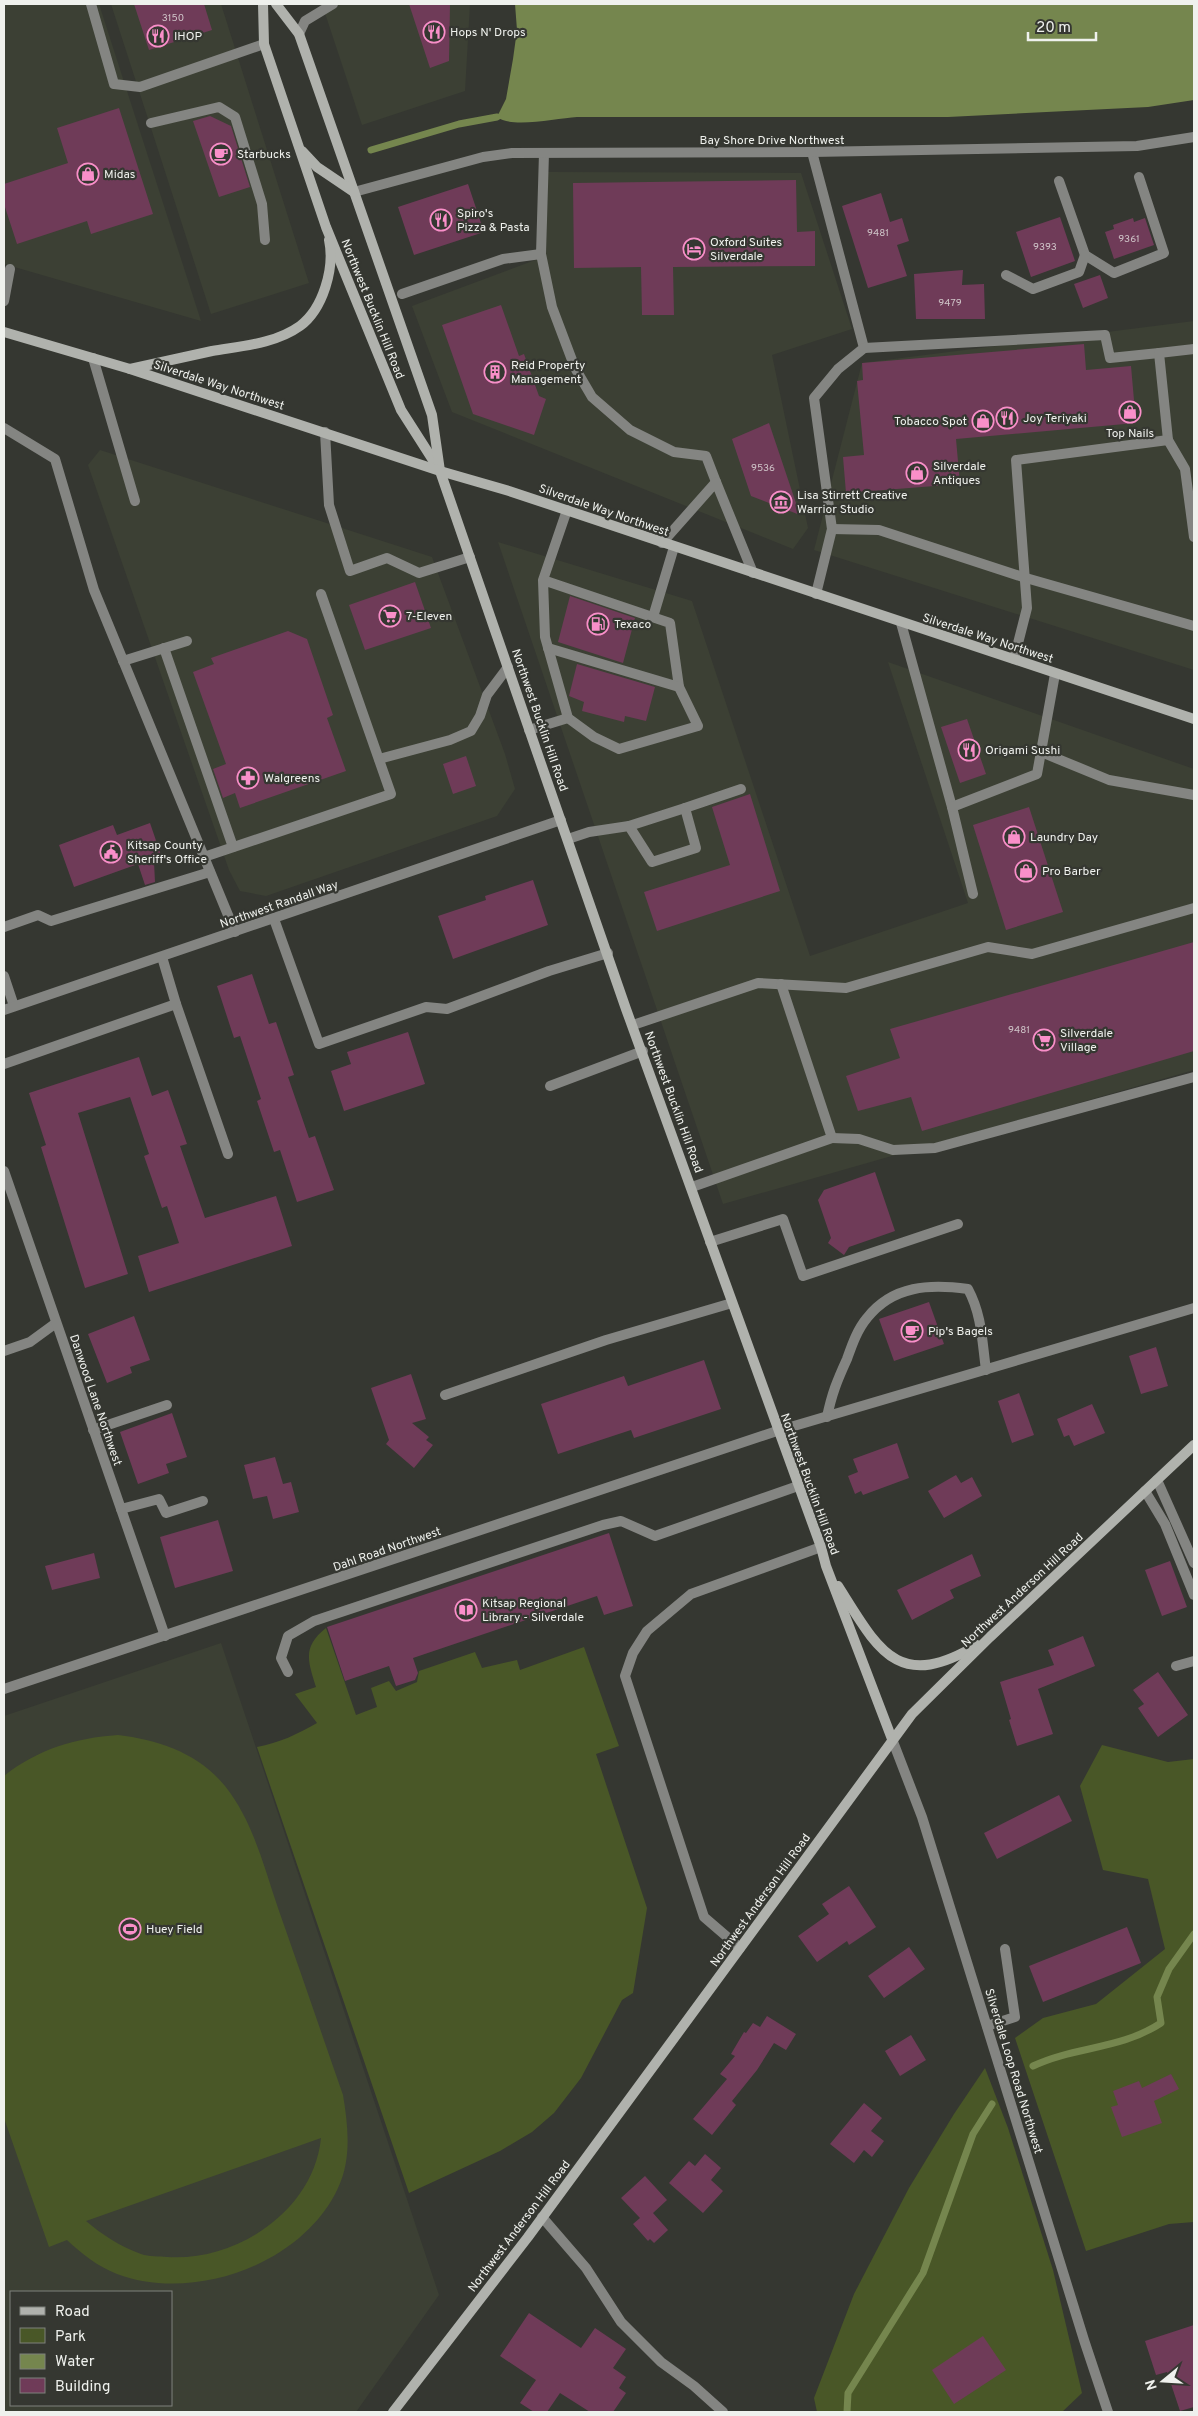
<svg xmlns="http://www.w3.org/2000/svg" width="1198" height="2416" font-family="Overpass,sans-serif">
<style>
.built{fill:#3c4034;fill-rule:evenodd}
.green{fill:#495727;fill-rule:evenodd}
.water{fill:#75864e}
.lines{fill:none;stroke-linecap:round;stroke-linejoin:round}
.stream{stroke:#75864e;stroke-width:7}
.building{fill:#6f3b58}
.service{stroke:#848582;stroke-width:10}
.minor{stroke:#848582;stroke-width:10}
.tertiary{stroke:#848582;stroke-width:10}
.secondary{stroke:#b0b2ad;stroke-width:10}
.labels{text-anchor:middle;stroke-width:4.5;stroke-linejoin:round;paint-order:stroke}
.number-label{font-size:10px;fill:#cfc4c8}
.poi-label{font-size:12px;fill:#eff1ed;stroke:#353731;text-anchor:start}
.street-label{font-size:12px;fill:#eff1ed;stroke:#353731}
</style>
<rect width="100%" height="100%" fill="#353731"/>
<g class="built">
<polygon points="4,4 99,4 201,321 4,264"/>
<polygon points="111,4 221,4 309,283 211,314"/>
<polygon points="322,4 470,4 465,91 362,125"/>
<polygon points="548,172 801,173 852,329 772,355 808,528 793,549 452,412 412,306 546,256"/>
<polygon points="1194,321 1194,670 814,550 862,363"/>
<polygon points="100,450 432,557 505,754 515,789 497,816 266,896 240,891 229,870 88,465"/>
<polygon points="498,542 692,601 810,956 968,903 888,662 1194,769 1194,1070 723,1204"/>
<path d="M221,1643L439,2295L356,2412H4V1716ZM11,2292H171V2405H11Z"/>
</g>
<g class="green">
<path d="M326,1628L356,1715L377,1707L371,1688L389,1681L396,1691L417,1682L419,1671L475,1652L482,1668L517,1660L520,1670L584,1647L619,1746L596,1754L647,1908L633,1993L622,2000L581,2078L554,2113L532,2132L500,2151L409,2193L257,1747C279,1743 298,1734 317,1723L295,1694L316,1687C308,1661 302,1647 326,1628Z"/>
<path d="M118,1735C159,1740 198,1753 225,1786C253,1821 264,1867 278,1908C300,1970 321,2032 343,2095C348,2125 352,2159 338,2188C303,2264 194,2303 117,2274C97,2266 82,2254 67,2240L49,2247L4,2118V1776C38,1749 75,1738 118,1735ZM321,2138C314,2210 237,2262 167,2257C159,2256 149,2257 141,2254C121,2247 101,2234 86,2221Z"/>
<polygon points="1102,1745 1168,1762 1194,1759 1194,2222 1169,2224 1086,2251 1015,2038 1043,2018 1096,2004 1165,1949 1148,1879 1103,1870 1080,1786"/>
<polygon points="985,2068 1008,2128 1053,2270 1082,2393 1062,2412 817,2412 814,2398 854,2294 909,2188 954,2114"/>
</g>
<path class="water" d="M515,4H1194V100L1148,107L948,117H577C557,118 512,129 497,117L506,99L513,59L517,30Z"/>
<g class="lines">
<g class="stream">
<polyline points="371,150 459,124 497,117"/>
<path d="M1033,2066C1075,2046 1120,2050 1161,2023L1157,1997L1169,1969L1194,1934"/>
<polyline points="847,2412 848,2393 923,2273 973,2134 992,2104"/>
</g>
</g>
<g class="building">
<polygon points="134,4 204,4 212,30 149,50"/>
<polygon points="409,4 450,4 449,61 430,68"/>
<polygon points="119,108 153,214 91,234 87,221 17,244 4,204 4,184 68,163 57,128"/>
<polygon points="210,116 231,126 250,187 219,197 193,121"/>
<polygon points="796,180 797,232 815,231 815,266 673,267 674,315 642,315 641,267 574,268 573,183"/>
<polygon points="468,184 484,232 414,255 398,207"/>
<polygon points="881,193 890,222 902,218 909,241 897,245 907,276 868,288 842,206"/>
<polygon points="1060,217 1075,261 1031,277 1016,232"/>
<polygon points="1133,218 1134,222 1145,218 1154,245 1114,259 1105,232 1114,229 1113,225"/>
<polygon points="963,270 962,285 984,284 985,319 916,319 914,274"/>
<polygon points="1100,275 1108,298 1083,308 1074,284"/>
<polygon points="501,305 519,356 524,354 539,396 546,399 534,435 473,414 442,325"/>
<polygon points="1084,344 1086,370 1131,366 1136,423 956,439 960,484 846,493 843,457 864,455 857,381 863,380 862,363"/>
<polygon points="769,423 800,515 751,496 732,439"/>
<polygon points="415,582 431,628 365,650 349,605"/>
<polygon points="570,596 635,618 623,663 558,642"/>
<polygon points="288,631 307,639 333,715 327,718 346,771 240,808 235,793 223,798 213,769 226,764 193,672 214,664 211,658"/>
<polygon points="577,664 655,687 646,721 625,716 624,722 582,711 584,702 569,696"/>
<polygon points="967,719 986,774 960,783 941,727"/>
<polygon points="466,756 476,786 453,794 443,764"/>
<polygon points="750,794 780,891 657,931 644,892 730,865 712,807"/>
<polygon points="1029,807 1063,912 1006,930 973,825"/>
<polygon points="150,823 162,858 154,862 155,882 145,885 138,864 74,887 59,845 113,825 117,835"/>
<polygon points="533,880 548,925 453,959 438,916 486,900 485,896"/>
<polygon points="1194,942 1194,1051 922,1131 911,1097 858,1111 846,1076 900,1058 890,1029"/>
<polygon points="252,974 269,1024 276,1022 294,1075 288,1077 309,1138 315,1136 334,1190 297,1202 280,1150 274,1152 257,1101 261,1099 240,1036 234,1038 217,986"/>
<polygon points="408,1032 425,1084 344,1111 331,1071 351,1064 347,1052"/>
<polygon points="139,1057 152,1096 168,1090 187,1144 180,1146 205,1218 276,1196 292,1246 149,1292 138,1256 179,1243 167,1206 162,1208 144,1156 149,1154 130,1097 78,1113 128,1274 85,1288 41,1147 46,1145 29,1093"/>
<polygon points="875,1172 895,1231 849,1247 844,1255 828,1243 831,1238 818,1200 824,1190"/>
<polygon points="929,1302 944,1344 894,1361 879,1319"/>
<polygon points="134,1316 150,1360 130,1367 132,1373 107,1383 88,1334"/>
<polygon points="1156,1347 1168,1386 1141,1394 1129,1356"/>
<polygon points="704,1360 721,1409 634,1438 631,1430 558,1454 541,1404 624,1376 628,1386"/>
<polygon points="411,1374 426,1419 412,1423 429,1437 426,1440 433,1445 414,1468 386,1444 389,1440 371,1388"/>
<polygon points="1019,1393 1034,1435 1012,1443 998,1401"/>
<polygon points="1092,1404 1105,1433 1074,1446 1069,1435 1064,1437 1057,1419"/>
<polygon points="172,1413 187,1457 166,1464 169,1473 138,1484 120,1432"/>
<polygon points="897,1443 909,1478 863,1495 861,1491 855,1494 848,1476 858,1472 853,1459"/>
<polygon points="275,1457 283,1484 291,1482 299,1512 273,1519 267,1496 253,1499 244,1465"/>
<polygon points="956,1475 961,1483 972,1477 982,1496 944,1518 928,1491"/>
<polygon points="218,1520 233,1571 175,1588 160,1537"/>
<polygon points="609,1533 633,1606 604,1615 597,1596 413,1658 418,1673 415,1680 396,1686 389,1666 345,1681 327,1627"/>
<polygon points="94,1553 100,1578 52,1590 45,1566"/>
<polygon points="972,1554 981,1576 950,1590 954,1598 912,1620 897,1590"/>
<polygon points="1170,1561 1187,1607 1162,1616 1145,1570"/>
<polygon points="1083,1636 1095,1666 1038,1689 1053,1734 1017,1746 1009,1720 1011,1719 1000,1682 1054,1665 1048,1650"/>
<polygon points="1158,1672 1188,1715 1158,1737 1138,1708 1144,1704 1133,1690"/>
<polygon points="1059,1795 1072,1821 997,1859 984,1833"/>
<polygon points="849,1886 876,1927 849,1945 847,1941 817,1962 798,1936 829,1914 822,1904"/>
<polygon points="1127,1927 1141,1963 1043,2002 1029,1966"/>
<polygon points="909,1947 925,1969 884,1998 868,1976"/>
<polygon points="767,2016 796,2034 786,2050 774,2043 757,2070 732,2101 736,2105 712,2135 693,2119 727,2079 720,2074 735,2056 731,2054 744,2032 746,2033 753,2023 760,2027"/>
<polygon points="911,2035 926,2060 900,2076 885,2051"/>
<polygon points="1171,2074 1179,2089 1154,2101 1162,2123 1122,2137 1111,2107 1118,2105 1113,2091 1139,2081 1142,2088"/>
<polygon points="864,2103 882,2118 871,2131 884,2141 872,2157 864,2150 854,2163 830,2144"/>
<polygon points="705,2154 721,2168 711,2180 723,2191 703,2213 669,2183 689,2161 695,2166"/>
<polygon points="645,2176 667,2200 653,2213 668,2230 654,2243 650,2239 648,2241 633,2224 640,2218 621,2198"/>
<polygon points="529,2313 581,2348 595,2328 626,2349 613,2368 626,2377 619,2388 626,2393 613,2412 590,2412 560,2393 547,2412 534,2412 520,2403 536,2380 500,2356"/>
<polygon points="1194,2325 1194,2407 1180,2411 1167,2372 1156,2375 1145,2341"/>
<polygon points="983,2336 1006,2370 954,2404 932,2370"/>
</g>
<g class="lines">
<g class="service">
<polyline points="91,4 114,84 140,87 264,44"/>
<polyline points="299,34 305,21 333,4"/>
<polyline points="151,123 219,107 235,117 262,204 265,240"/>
<polyline points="812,152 864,348 838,369 814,398 832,529 816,594"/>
<polyline points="544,153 541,254 552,307 575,368 592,397 630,430 674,452 706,456 716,482"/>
<polyline points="1059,181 1085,255 1114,273 1164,253 1139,177"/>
<polyline points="1006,275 1033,289 1079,272 1085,255"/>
<polyline points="402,294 503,259 541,254"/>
<polyline points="4,301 10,269"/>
<polyline points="864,348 1105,335 1110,358 1159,353"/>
<polyline points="1194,349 1159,353 1168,440 1185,469 1194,537"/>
<polyline points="93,358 135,501"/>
<polyline points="4,428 55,459 94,590 235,932"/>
<polyline points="325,432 329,505 350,571 387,558 419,573 470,557"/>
<polyline points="832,529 879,530 1026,578 1194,626"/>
<polyline points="662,543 716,482 753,573"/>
<polyline points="543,580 670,623 679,687 698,726 619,749 594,737 568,718 545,637 543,580 567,510"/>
<polyline points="653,617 674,547"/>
<polyline points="901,623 952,807 973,894"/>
<polyline points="164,648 233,847"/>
<polyline points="548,648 679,687"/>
<polyline points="1014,659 1027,608 1016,460 1168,440"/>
<polyline points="123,661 187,641"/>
<polyline points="529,730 568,718"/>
<polyline points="1041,752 1109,780 1194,795"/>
<polyline points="379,759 450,740 471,731 480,716 487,695 508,667"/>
<polyline points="952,807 1037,774 1055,674"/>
<polyline points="629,826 685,808"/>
<polyline points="568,839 589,832 629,826 652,862 696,848 685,808 741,789"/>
<polyline points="204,857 391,794 321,594"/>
<polyline points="274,919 319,1044 426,1007 447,1009 549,971 608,953"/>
<polyline points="4,927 38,915 51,921 210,872"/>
<polyline points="4,976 14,1006"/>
<polyline points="176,1004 228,1154"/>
<polyline points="633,1025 758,983 846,988 988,947 1032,954 1194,908"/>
<polyline points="550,1086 643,1051"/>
<polyline points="832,1138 859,1139 893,1150 935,1148 1194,1077"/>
<polyline points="692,1187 832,1138 781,984"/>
<polyline points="710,1242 783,1219 803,1276 958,1224"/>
<polyline points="4,1351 30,1342 56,1323"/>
<polyline points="445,1395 606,1340 732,1303"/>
<path d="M827,1417C832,1393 837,1381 847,1359C852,1345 857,1330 867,1318C893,1285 930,1284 968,1289C982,1315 982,1341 986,1370"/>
<polyline points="93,1430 167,1405"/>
<polyline points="777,1431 1194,1308"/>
<polyline points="1157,1480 1194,1563"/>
<polyline points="1145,1491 1165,1524 1194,1595"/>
<polyline points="121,1509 159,1499 166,1513 203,1501"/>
<polyline points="1176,1666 1194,1661"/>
<polyline points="288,1672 281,1658 288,1636 314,1621 603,1525 621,1521 655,1536 798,1486"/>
<polyline points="740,1948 704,1917 625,1676 633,1653 647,1631 691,1594 821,1547"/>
<polyline points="987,2026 1015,2017 1005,1949"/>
<polyline points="542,2217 586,2268 621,2322 661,2362 694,2386 723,2412"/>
</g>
<g class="minor">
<polyline points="4,1064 176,1004 162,957"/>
<polyline points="4,1171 165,1636"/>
<polyline points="4,1689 777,1431"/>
<polyline points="892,1739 922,1817 1084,2340 1108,2412"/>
</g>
<g class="tertiary">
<polyline points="354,192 483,157 512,153 812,152 1137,146 1194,137"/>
<polyline points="4,1010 561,820"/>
</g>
<g class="secondary">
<polyline points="263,4 264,44 326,227 401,410 438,468"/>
<polyline points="276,4 299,34 432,415 440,471 548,784 626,1009 821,1547 826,1566 892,1739"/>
<polyline points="302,151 317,167 354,192"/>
<polyline points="4,332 130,369 440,471 509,491 1194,719"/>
<path d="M130,369C158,363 185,357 212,351C241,346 275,344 300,326C323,309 335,268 329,240"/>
<path d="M838,1586C878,1649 897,1693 977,1645"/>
<polyline points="393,2412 528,2237 912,1714 990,1637 1194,1445"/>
</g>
</g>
<defs>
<g id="restaurant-ring" transform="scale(1.125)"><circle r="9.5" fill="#353731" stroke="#f98fc9" stroke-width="1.5"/><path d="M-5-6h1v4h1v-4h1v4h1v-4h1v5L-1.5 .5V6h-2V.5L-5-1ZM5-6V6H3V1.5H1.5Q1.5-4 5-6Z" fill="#f98fc9"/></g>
<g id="cafe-ring" transform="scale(1.125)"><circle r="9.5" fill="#353731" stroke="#f98fc9" stroke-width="1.5"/><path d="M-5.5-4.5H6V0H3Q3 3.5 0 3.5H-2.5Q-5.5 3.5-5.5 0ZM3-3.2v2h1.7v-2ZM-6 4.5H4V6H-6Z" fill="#f98fc9"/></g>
<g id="shop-ring" transform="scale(1.125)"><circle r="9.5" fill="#353731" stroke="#f98fc9" stroke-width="1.5"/><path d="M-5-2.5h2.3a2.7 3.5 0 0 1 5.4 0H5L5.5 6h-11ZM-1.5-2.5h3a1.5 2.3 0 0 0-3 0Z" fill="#f98fc9"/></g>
<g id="hotel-ring" transform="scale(1.125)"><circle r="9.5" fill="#353731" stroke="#f98fc9" stroke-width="1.5"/><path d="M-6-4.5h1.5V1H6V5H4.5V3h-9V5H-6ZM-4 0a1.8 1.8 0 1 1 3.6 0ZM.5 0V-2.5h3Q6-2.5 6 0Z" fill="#f98fc9"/></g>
<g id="building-ring" transform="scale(1.125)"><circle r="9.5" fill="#353731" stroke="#f98fc9" stroke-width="1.5"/><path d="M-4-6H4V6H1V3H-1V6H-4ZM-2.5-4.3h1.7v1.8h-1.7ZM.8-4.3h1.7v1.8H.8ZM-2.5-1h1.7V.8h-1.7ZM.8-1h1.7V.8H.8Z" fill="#f98fc9"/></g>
<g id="museum-ring" transform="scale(1.125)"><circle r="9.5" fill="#353731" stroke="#f98fc9" stroke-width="1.5"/><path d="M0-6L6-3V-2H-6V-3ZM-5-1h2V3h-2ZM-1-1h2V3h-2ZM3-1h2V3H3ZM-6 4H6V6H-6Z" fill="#f98fc9"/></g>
<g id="supermarket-ring" transform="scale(1.125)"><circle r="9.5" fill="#353731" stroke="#f98fc9" stroke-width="1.5"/><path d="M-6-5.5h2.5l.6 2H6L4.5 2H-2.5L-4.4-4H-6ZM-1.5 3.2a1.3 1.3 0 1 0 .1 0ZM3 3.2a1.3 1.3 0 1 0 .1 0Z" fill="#f98fc9"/></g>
<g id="fuel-ring" transform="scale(1.125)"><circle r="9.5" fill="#353731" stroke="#f98fc9" stroke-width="1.5"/><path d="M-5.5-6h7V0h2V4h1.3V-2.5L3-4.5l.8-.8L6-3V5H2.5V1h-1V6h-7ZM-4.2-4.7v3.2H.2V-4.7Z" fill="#f98fc9"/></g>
<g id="pharmacy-ring" transform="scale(1.125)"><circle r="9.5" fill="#353731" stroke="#f98fc9" stroke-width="1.5"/><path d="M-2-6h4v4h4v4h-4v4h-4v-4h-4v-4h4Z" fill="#f98fc9"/></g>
<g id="civic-ring" transform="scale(1.125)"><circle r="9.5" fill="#353731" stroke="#f98fc9" stroke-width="1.5"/><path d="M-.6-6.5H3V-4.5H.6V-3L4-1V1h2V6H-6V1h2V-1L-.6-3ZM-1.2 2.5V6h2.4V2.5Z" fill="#f98fc9"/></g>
<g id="library-ring" transform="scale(1.125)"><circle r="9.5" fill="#353731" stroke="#f98fc9" stroke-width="1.5"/><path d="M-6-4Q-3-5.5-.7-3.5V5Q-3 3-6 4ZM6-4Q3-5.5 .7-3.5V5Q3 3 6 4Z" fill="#f98fc9"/></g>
<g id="stadium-ring" transform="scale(1.125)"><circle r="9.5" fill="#353731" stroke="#f98fc9" stroke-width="1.5"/><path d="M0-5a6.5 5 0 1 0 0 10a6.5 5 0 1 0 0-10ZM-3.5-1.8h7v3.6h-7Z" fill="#f98fc9"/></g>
</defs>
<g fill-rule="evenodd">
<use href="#restaurant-ring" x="434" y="32"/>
<use href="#restaurant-ring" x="158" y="36"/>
<use href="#cafe-ring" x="221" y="154"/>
<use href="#shop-ring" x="88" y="174"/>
<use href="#restaurant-ring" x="441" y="220"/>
<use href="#hotel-ring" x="694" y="249"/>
<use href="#building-ring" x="495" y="372"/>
<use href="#shop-ring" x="1130" y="412"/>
<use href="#restaurant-ring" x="1007" y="418"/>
<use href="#shop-ring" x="983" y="421"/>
<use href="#shop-ring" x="917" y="473"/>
<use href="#museum-ring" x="781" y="502"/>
<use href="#supermarket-ring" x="390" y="616"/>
<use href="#fuel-ring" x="598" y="624"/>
<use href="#restaurant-ring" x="969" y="750"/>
<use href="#pharmacy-ring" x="248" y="778"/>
<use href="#shop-ring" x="1014" y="837"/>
<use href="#civic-ring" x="111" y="852"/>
<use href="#shop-ring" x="1026" y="871"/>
<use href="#supermarket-ring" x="1044" y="1040"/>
<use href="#cafe-ring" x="912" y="1331"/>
<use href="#library-ring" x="466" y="1610"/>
<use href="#stadium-ring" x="130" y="1929"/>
</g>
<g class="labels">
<g class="number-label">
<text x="173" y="21">3150</text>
<text x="878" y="236">9481</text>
<text x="1129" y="242">9361</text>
<text x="1045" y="250">9393</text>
<text x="950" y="306">9479</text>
<text x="763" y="471">9536</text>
<text x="1019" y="1033">9481</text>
</g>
<g class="poi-label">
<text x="450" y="36">Hops N' Drops</text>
<text x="174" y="40">IHOP</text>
<text x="237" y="158">Starbucks</text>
<text x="104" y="178">Midas</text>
<text x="457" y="217">Spiro's<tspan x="457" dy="14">Pizza &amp; Pasta</tspan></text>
<text x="710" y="246">Oxford Suites<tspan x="710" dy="14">Silverdale</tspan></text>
<text x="511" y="369">Reid Property<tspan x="511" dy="14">Management</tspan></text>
<text x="1023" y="422">Joy Teriyaki</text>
<text x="967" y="425" text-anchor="end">Tobacco Spot</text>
<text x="1130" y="437" text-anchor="middle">Top Nails</text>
<text x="933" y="470">Silverdale<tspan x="933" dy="14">Antiques</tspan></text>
<text x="797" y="499">Lisa Stirrett Creative<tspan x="797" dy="14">Warrior Studio</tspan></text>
<text x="406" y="620">7-Eleven</text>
<text x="614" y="628">Texaco</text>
<text x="985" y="754">Origami Sushi</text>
<text x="264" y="782">Walgreens</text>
<text x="1030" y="841">Laundry Day</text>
<text x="127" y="849">Kitsap County<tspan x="127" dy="14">Sheriff's Office</tspan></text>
<text x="1042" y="875">Pro Barber</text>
<text x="1060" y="1037">Silverdale<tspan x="1060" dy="14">Village</tspan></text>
<text x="928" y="1335">Pip's Bagels</text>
<text x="482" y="1607">Kitsap Regional<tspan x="482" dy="14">Library - Silverdale</tspan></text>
<text x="146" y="1933">Huey Field</text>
</g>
<g class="street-label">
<text x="772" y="144">Bay Shore Drive Northwest</text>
<text transform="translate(373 309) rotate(68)" y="4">Northwest Bucklin Hill Road</text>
<text transform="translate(219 385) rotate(18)" y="4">Silverdale Way Northwest</text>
<text transform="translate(604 510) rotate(19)" y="4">Silverdale Way Northwest</text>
<text transform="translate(988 638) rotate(18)" y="4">Silverdale Way Northwest</text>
<text transform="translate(540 720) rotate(71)" y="4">Northwest Bucklin Hill Road</text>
<text transform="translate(279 904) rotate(-19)" y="4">Northwest Randall Way</text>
<text transform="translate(674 1102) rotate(70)" y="4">Northwest Bucklin Hill Road</text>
<text transform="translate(96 1400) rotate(71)" y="4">Danwood Lane Northwest</text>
<text transform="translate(810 1484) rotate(70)" y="4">Northwest Bucklin Hill Road</text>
<text transform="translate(387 1549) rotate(-19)" y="4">Dahl Road Northwest</text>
<text transform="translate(1022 1590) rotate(-43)" y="4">Northwest Anderson Hill Road</text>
<text transform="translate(760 1900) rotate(-54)" y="4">Northwest Anderson Hill Road</text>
<text transform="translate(1014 2071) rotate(73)" y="4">Silverdale Loop Road Northwest</text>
<text transform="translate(519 2226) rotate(-53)" y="4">Northwest Anderson Hill Road</text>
</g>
</g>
<rect width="1198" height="2416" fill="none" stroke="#eff1ed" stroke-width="10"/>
<rect x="10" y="2291" width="162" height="115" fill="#353731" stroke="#7f817c"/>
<rect x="20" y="2307" width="25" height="8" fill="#b0b2ad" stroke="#7f817c"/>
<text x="55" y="2316" font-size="15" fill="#eff1ed">Road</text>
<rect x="20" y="2328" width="25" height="15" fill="#495727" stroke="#7f817c"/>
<text x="55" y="2341" font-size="15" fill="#eff1ed">Park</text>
<rect x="20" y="2354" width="25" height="15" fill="#75864e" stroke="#7f817c"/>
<text x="55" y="2366" font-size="15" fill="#eff1ed">Water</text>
<rect x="20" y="2378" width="25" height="15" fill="#6f3b58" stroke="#7f817c"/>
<text x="55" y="2391" font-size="15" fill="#eff1ed">Building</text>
<g transform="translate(1163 2381) rotate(252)" stroke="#353731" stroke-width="4" paint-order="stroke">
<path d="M0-4L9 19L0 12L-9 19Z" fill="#eff1ed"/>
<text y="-8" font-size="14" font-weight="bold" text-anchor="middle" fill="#eff1ed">N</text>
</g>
<path d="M1028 32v8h68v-8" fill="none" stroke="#eff1ed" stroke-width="2.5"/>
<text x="1036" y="32" font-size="15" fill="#eff1ed" stroke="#353731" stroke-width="4" paint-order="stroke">20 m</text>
</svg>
